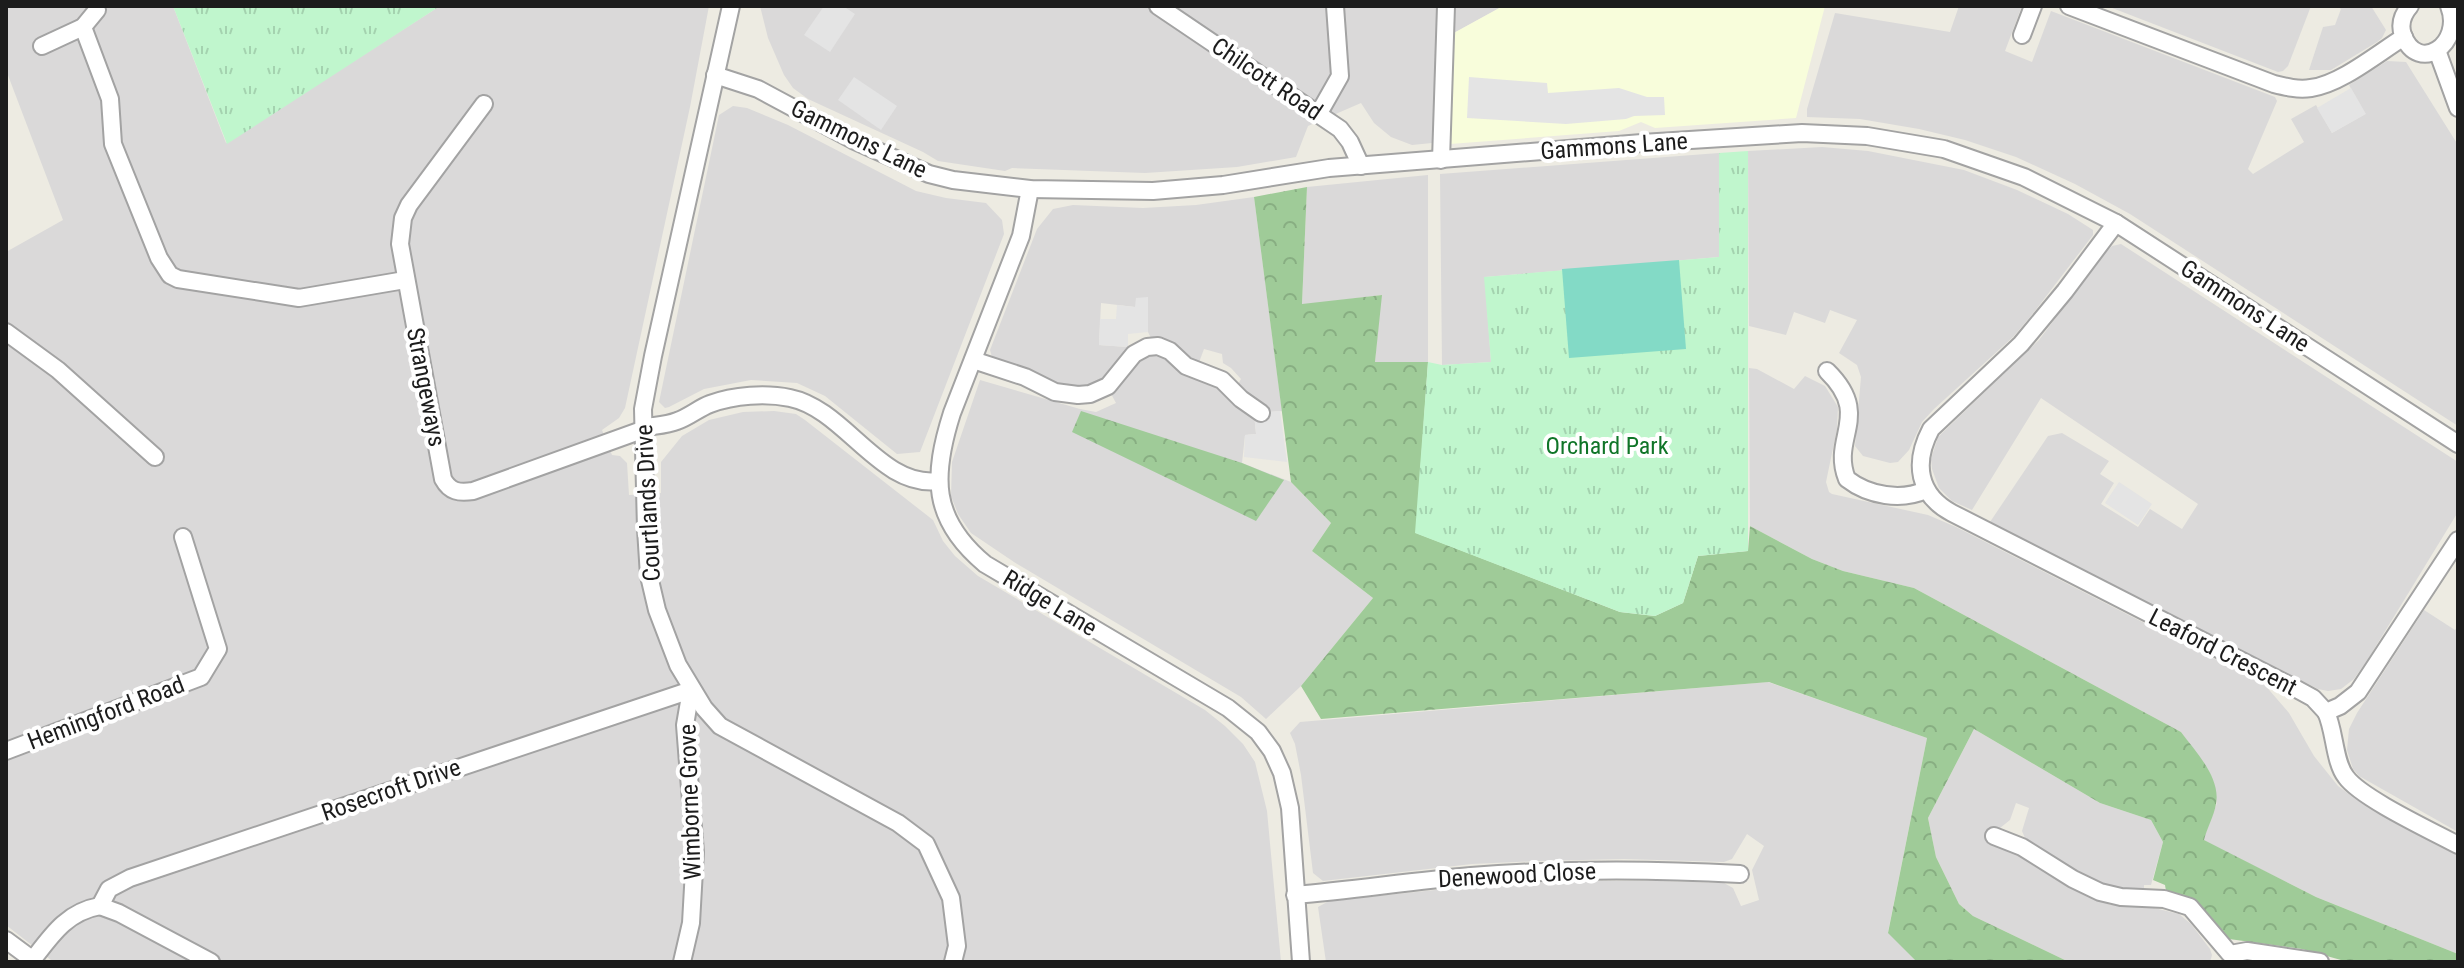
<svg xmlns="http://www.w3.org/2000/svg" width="2464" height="968" font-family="'Roboto Condensed',sans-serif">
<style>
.residential{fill:#dad9d9}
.education{fill:#f8fddb}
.forest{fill:url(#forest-crowns)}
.park{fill:url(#park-tufts)}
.pitch{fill:#83dac6}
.parking{fill:#e4e4e4}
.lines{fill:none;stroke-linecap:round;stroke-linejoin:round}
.minor-casing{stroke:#a3a3a3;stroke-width:20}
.minor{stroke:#fff;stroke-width:16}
.labels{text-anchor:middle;stroke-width:8;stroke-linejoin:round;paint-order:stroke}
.street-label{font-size:24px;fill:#1c1c1c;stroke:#fff}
.park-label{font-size:24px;fill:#107528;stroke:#fff}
</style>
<defs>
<pattern id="forest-crowns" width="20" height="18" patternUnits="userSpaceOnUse" patternTransform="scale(2)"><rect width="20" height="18" fill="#9fcb98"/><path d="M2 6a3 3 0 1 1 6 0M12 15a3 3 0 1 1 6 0" fill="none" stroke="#88ae82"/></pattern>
<pattern id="park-tufts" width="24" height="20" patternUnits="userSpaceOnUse" patternTransform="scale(2)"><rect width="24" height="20" fill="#c0f6cd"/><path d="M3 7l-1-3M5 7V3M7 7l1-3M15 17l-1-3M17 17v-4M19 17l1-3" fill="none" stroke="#a4d2af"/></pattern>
</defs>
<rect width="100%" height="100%" fill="#edebe2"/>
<g class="residential">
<polygon points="6,6 173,6 226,143 440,6 709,6 690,107 625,408 619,418 602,430 612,455 620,456 627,463 629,495 661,493 661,462 682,436 709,420 743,412 774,411 796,414 805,420 933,520 943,541 955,556 978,576 1205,710 1225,726 1243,744 1255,762 1267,811 1281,962 51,962 51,960 6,925 6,252 63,220 6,70"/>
<polygon points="760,6 1503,6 1452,34 1436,136 1432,143 1412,145 1391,137 1374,123 1361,103 1308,126 1296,157 1237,167 1145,173 1012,168 1005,171 938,161 923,152 808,99 793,88 784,75 768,38"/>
<polygon points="1959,6 2022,6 2005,51 2032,62 2051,11 2275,97 2277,101 2248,169 2253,174 2304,142 2291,119 2316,105 2332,133 2365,114 2349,85 2387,61 2406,62 2458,145 2458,426 2130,214 2075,184 2016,157 1965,140 1919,129 1860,119 1807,117 1807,109 1835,13 1950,32"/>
<polygon points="2107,6 2311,6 2288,66 2283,71 2278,72"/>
<polygon points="2337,6 2371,6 2386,30 2382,38 2377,42 2331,70 2309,70 2323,27 2335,25 2341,9"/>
<polygon points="733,106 747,108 788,125 916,191 946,198 986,203 1002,220 1004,234 920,452 897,454 825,396 797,383 751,380 704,389 669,407 665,408 659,402 719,115"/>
<polygon points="1822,147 1868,151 1964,170 2017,190 2068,214 2093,230 2093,235 2031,316 2013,337 1934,409 1922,422 1909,450 1898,462 1890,463 1863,456 1855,446 1861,377 1857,365 1839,353 1857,320 1830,310 1825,323 1794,312 1786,335 1749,326 1748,151"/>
<polygon points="1719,153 1719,257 1485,277 1491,362 1442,365 1440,174"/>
<polygon points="1428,175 1428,362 1375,362 1381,295 1302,305 1307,187"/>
<polygon points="1254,197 1282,411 1269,412 1239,392 1237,386 1241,379 1231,368 1223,363 1222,354 1204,349 1198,365 1187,360 1181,349 1175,344 1151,338 1148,332 1148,297 1135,307 1101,303 1099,345 1128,347 1102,378 1092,383 1084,386 1058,385 1040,375 992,357 990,350 1037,229 1053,209 1073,205 1143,208 1196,205"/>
<polygon points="2121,244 2458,462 2458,512 2368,659 2354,679 2341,689 2328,691 2318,689 1990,522 2048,436 2062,433 2109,461 2100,474 2114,483 2101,504 2138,527 2150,509 2182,529 2198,504 2041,398 1972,510 1952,501 1939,488 1932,469 1931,459 1938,437 2039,340 2104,254 2112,246"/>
<polygon points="1156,353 1216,382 1254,413 1256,434 1245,435 1242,463 1291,482 1331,523 1312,551 1373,598 1301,686 1266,719 1241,697 1014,562 971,533 958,514 951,496 952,462 980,380 1080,409 1096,412 1116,403 1110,392 1140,356"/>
<polygon points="1749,368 1757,369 1794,389 1805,376 1825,386 1838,407 1837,429 1826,482 1829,492 1832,494 1928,515 1956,527 2264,684 2289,713 2314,756 2338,786 2357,800 2458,856 2458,954 2316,897 2203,840 2217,803 2209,771 2181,732 1914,588 1843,571 1812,559 1750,526"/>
<polygon points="2424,610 2455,630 2458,626 2458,832 2359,776 2353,769 2347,750 2349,729 2357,713"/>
<polygon points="1768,682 1927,738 1888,932 1917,962 1326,962 1318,907 1329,901 1493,884 1575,881 1659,881 1724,883 1733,888 1741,906 1759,900 1752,870 1764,846 1747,834 1732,859 1724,862 1624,859 1539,861 1472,864 1323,881 1313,873 1301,775 1295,744 1290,733 1300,722"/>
<polygon points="1974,729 2100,803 2151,820 2163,842 2151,885 2144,885 2144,890 2119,889 2106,885 2066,866 2025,838 2022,831 2029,808 2016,803 2010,820 2000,828 1992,827 1989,841 2011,849 2069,886 2099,901 2111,905 2146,906 2179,914 2191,924 2210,949 2212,955 2210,962 2136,962 2134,960 2069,962 1973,916 1959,904 1936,857 1928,818"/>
</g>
<polygon class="education" points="1503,6 1825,6 1796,118 1655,128 1641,122 1619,131 1450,144 1448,140 1452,34"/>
<g class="forest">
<path d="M1307,187L1302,304L1382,295L1375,362H1428L1416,533L1620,612L1655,616L1683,603L1698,556L1748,551L1750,526L1812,559L1843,571L1914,588L2181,732C2196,752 2221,778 2216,804C2214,816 2207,828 2204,840L2316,897L2458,954V962H2348L2302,949L2229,939L2205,912L2189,899L2166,891L2165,885L2153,880L2163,842L2151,820L2100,803L1974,729L1928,818L1936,857L1959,904L1973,916L2069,962H1917L1888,933L1927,738L1769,682L1321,719L1301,686L1373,598L1312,551L1331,523L1291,482L1254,197Z"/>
<polygon points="1081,411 1242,463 1284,480 1256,521 1072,432"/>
</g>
<g class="park">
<polygon points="173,6 440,6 227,144"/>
<polygon points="1748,151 1748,551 1698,556 1683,603 1655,616 1620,612 1415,533 1428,362 1442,365 1491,362 1484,277 1719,257 1719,153"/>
</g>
<polygon class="pitch" points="1679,260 1686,349 1569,358 1562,269"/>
<g class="parking">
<polygon points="824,6 843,6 855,14 830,52 804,35"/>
<polygon points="854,77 897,106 881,130 838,100"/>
<polygon points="1469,77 1547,83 1548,93 1619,88 1647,97 1664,97 1665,115 1634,116 1626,119 1566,124 1467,118"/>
<polygon points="2351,88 2366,114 2332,133 2317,108"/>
<polygon points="1148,297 1148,332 1128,334 1128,347 1099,345 1100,319 1116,319 1117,305 1135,307 1136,298"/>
<polygon points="1280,411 1287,462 1244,457 1245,435 1256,434 1254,413"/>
<polygon points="2119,482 2152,504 2138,525 2105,503"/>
</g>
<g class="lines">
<g class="minor-casing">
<g id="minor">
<polyline points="731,6 653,356 643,409 646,529 649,576 657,610 678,665 704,708 720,726 898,823 926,844 951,898 957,946 953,962"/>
<polyline points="1158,6 1340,129 1350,142 1361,166"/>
<path d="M2069,6L2274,84C2286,87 2298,90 2311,88C2341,84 2378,53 2404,37"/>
<path d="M2410,6C2403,14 2399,24 2403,35C2418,75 2464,44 2449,6"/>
<polyline points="83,27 110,99 113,144 159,258 170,275 178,279 299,298 405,280"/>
<polyline points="2022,35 2033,6"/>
<polyline points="42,46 83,27 97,10"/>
<polyline points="2438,53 2458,108"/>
<polyline points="715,75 758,89 853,140 929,174 953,180 1030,189 1153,191 1223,185 1329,168 1642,143 1802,133 1867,136 1944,149 2024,177 2116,223 2458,444"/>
<path d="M484,104L409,205L403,218L400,244L443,479C450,492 459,493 473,491L653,426C661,425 670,424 677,421C689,417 699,408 710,404C734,395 766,393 790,398C845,409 880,488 938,481"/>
<polyline points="1319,113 1340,76 1335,6"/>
<polyline points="1441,160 1446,6"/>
<path d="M1030,189L1021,236L952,413C932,476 931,519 985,564L1228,708L1258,732L1272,751L1282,773L1290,808L1301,962"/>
<path d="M2116,223L2065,291L2021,344L1931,429C1913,463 1918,495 1952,513L2291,686L2313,698L2326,712L2340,706L2358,692L2458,540"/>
<polyline points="6,332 58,370 155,457"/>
<polyline points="973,360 1025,377 1055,392 1078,395 1090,394 1108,386 1134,354 1147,347 1158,346 1170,351 1186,366 1222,380 1241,399 1261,413"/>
<path d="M1827,371C1873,416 1830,437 1847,479C1869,496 1901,501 1926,490"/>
<path d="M2326,712C2335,731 2334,762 2346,777C2361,798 2432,831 2458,845"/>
<polyline points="6,751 201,677 218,649 183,537"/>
<polyline points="1994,836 2022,847 2073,879 2100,892 2121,897 2164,899 2190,907 2230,954 2247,951 2320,962"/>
<path d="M1295,895C1354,890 1412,881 1471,876C1560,869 1650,869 1740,874"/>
<polyline points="100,906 109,889 130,878 691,690 685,725 695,852 691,923 682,962"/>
<polyline points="100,906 119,913 211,962"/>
<polyline points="6,940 33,960"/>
<path d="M31,962C51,936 66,912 100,906"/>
</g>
</g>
<use href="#minor" class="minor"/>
</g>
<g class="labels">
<g class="street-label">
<text transform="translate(1267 79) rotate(34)" y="8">Chilcott Road</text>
<text transform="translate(859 139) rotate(26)" y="8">Gammons Lane</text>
<text transform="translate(1614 146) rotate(-4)" y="8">Gammons Lane</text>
<text transform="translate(2245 306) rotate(33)" y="8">Gammons Lane</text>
<text transform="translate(426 387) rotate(79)" y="8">Strangeways</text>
<text transform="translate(648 503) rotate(-93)" y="8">Courtlands Drive</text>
<text transform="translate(1050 603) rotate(31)" y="8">Ridge Lane</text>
<text transform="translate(2223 652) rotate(27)" y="8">Leaford Crescent</text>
<text transform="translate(106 713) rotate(-21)" y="8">Hemingford Road</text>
<text transform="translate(391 790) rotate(-19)" y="8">Rosecroft Drive</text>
<text transform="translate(690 802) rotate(-92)" y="8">Wimborne Grove</text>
<text transform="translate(1517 875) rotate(-3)" y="8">Denewood Close</text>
</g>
<g class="park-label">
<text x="1607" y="454">Orchard Park</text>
</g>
</g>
<rect width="2464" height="968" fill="none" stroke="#1c1c1c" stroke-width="16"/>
</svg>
